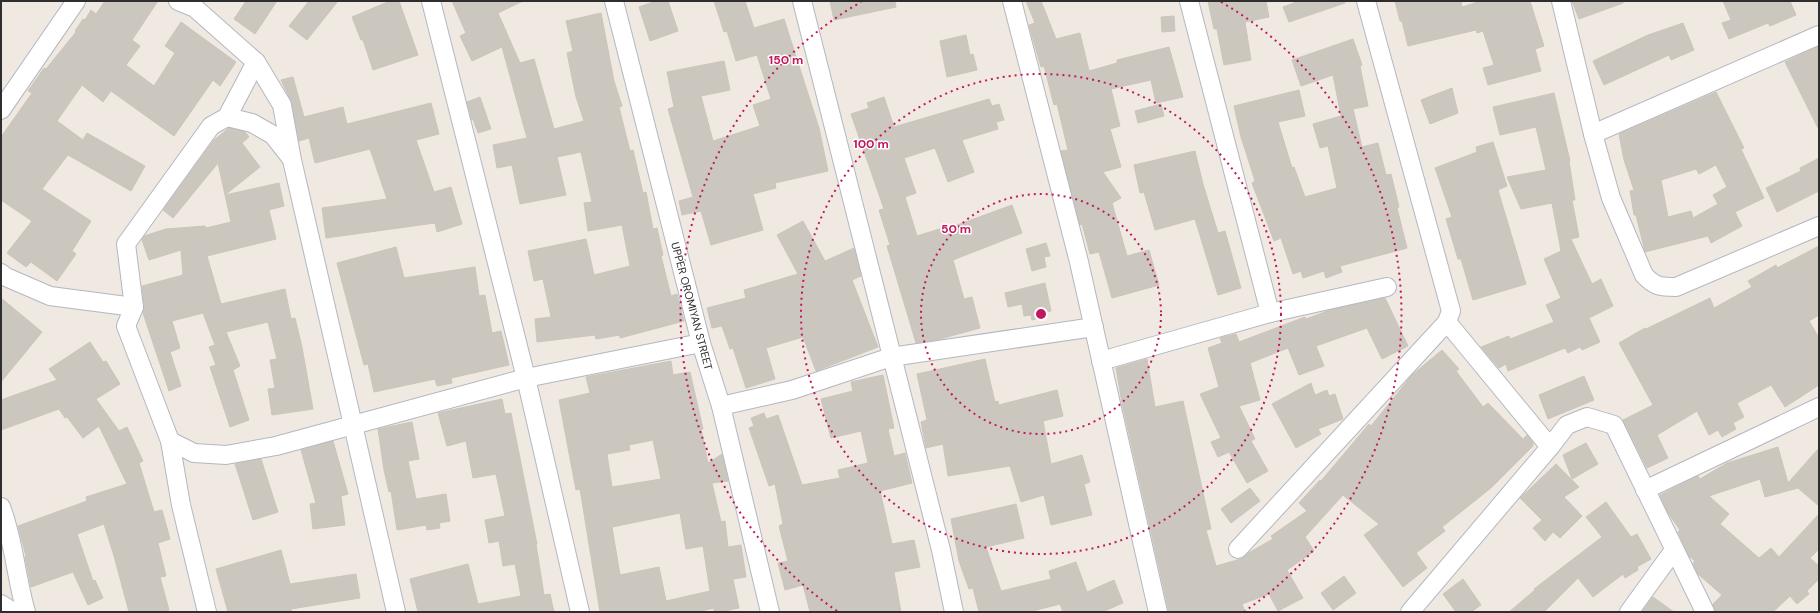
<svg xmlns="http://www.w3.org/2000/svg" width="1820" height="613" font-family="'DM Sans',sans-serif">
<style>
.building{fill:#cbc7bf;stroke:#cbc5ba;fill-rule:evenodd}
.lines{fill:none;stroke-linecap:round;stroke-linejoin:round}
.minor-casing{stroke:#b4b7c1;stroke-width:20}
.minor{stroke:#fff;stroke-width:18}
.ring{fill:none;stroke:#c2185b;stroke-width:2;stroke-dasharray:2 4}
.labels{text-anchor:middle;stroke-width:3;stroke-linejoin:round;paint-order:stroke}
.street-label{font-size:11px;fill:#2e2e2e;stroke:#fff}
.centre{fill:#c2185b;stroke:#fff;stroke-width:2}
.ring-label{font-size:12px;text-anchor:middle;font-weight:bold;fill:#c2185b;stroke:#fff;stroke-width:3;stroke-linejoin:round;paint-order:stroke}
</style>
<rect width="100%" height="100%" fill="#efe9e1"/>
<g class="building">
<polygon points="105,1 158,1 132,40 140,46 126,65 154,86 175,53 165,46 181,22 236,62 220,86 213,80 174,136 111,91 103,102 82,85 57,121 83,140 87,133 145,166 131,191 68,155 64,160 42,189 91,221 72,251 76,254 57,281 31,262 26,267 7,253 32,221 1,200 1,137 32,93 28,91 44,68 46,69 76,32 75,31 83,19 85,20 91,10 96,14"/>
<polygon points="246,1 277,1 255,34 234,19"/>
<polygon points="309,1 338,1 307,40 289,26"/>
<polygon points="390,1 399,1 418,55 373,70 363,40 361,40 352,17"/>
<polygon points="452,1 523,1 498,13 520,63 534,59 554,129 584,121 576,97 567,53 573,51 566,21 601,13 614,81 622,106 619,107 630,151 633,150 643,193 646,192 653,229 657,228 663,255 661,256 671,296 677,294 684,321 620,338 620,335 596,339 595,335 537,342 535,319 551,317 543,279 534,281 528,251 586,239 594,275 630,266 622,225 588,231 584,203 592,202 581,152 557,157 566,195 520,204 512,165 497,168 493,145 527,138 502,47 472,61 460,36 466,33"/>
<polygon points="656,1 668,1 678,31 650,41 639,7"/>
<polygon points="714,1 745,1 754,28 784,19 819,128 828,171 775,183 776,188 753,194 763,230 711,245 701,211 682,215 679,201 693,197 668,109 674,107 667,72 724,61 730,90 701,96 713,141 760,126 753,105 771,99 757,55 736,61 727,31 724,32"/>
<polygon points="830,1 895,1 896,7 834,20"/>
<polygon points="1026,1 1041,1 1056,39 1080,33 1089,71 1117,63 1117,60 1169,47 1183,97 1156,103 1151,80 1111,89 1120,126 1110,129 1121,167 1103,172 1121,198 1112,203 1127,256 1149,250 1159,285 1112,298 1099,252 1090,254 1082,224 1080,225 1061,151 1068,150 1057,104 1054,105 1044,66 1041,67 1029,25 1035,23"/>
<polygon points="1208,1 1266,1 1269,17 1245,22 1251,60 1224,65 1217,29 1214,29"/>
<polygon points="1299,1 1345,1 1345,3 1289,22 1283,7"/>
<polygon points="1395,1 1461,1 1462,7 1481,1 1530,1 1544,46 1535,49 1541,71 1488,85 1483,68 1494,65 1483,31 1477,33 1476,30 1408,46 1402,21 1400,21"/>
<polygon points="1572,1 1623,1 1623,3 1579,19"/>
<polygon points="1723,1 1790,1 1796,15 1770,26 1768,23 1729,39 1722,23 1731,20"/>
<polygon points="1174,16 1175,31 1162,32 1161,17"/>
<polygon points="1683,23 1694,50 1671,60 1669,55 1604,85 1593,61 1648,35"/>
<polygon points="966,35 970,55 973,54 977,70 947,77 940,41"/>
<polygon points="1353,39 1362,65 1360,66 1368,106 1353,109 1362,147 1378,143 1386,175 1391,174 1399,207 1397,208 1407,248 1340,266 1342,272 1326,278 1324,271 1303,278 1301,271 1293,274 1281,238 1274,241 1252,183 1255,181 1241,137 1234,106 1299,90 1305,116 1278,122 1292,168 1294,167 1305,197 1337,188 1328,146 1320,148 1313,124 1341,116 1333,75 1301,86 1292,60"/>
<polygon points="1819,46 1819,130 1785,62"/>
<polygon points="293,77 304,117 343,107 347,124 431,103 439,134 416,140 434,192 451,187 462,224 437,232 435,223 326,238 322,208 387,199 370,149 315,163 309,138 299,141 292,103 281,80"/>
<polygon points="1452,88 1458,113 1430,124 1421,100"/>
<path d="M1716,92L1744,148L1741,149L1764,198L1735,212L1742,226L1711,243L1708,236L1645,252L1636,215H1634L1630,191L1634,190L1624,160L1619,134ZM1716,165L1727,187L1713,195L1718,204L1693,218L1691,211L1668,217L1661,180L1696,169L1699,174Z"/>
<polygon points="1554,93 1570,161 1569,161 1575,200 1572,200 1579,237 1571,239 1592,284 1601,279 1613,306 1589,318 1600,342 1582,350 1580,347 1568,353 1565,348 1508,371 1506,364 1499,368 1481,347 1509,336 1510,339 1554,322 1546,305 1561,298 1544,259 1561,251 1552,203 1521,209 1507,177 1546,170 1536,127 1500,135 1493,107"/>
<polygon points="480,97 491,129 478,133 473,119 472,120 467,102"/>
<polygon points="884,97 894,127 989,99 992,106 999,104 1004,120 996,122 998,129 962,140 974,172 948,182 935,148 904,158 916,193 905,197 917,236 949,226 949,228 1012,205 1022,233 953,260 964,299 972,297 980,328 940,339 916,343 887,246 890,245 879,210 884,209 851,114 869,108 867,103"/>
<polygon points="1161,104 1164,116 1138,123 1135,111"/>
<polygon points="229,128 245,132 249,137 242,143 260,167 225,195 279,183 284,206 269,210 276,239 207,256 221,304 285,289 291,319 295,318 302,347 313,409 272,415 268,389 275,388 270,360 277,359 268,322 226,332 240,366 233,370 249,420 230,427 210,367 216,365 209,347 215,345 203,313 172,321 180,348 170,352 181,386 169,391 143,313 144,306 142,286 183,275 181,250 149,260 142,240 144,236 166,229 205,226 206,228 231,222 218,163 173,218 163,210 214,140"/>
<polygon points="1493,142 1507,186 1498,190 1526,284 1473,300 1461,259 1458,259 1446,219 1452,217 1435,168 1477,152 1476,147"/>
<polygon points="1195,151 1203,184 1218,233 1225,231 1241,288 1218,295 1195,219 1155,230 1144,192 1140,193 1134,165"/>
<polygon points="1819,158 1819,191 1777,212 1766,188 1801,171 1800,168"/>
<polygon points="803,221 825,261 854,248 861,276 852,280 878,347 816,371 803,337 766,348 775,379 746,388 733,348 730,349 722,326 712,328 707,308 746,298 744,290 798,274 777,235"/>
<polygon points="1046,243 1050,256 1044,257 1046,267 1032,271 1026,249"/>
<polygon points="1819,246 1819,315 1809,321 1819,338 1819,385 1785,407 1771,385 1737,403 1744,417 1733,423 1736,429 1722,437 1718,430 1709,435 1697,411 1657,435 1668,458 1647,468 1623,420 1653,405 1619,343 1645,328 1646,329 1710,298 1714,308 1752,287 1748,281 1776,265 1777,268"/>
<polygon points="396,247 404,278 475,267 479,296 485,295 492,333 501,331 509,365 451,378 452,383 437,386 435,379 374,392 368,364 364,365 337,263"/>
<polygon points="1045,283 1051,311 1044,312 1045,317 1032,320 1031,315 1024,316 1022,304 1008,307 1005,293"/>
<polygon points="1,298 42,332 1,382"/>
<polygon points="1385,298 1408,346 1382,359 1367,328 1316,346 1324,366 1299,375 1288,348 1250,363 1260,400 1239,406 1255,439 1251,441 1268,471 1247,483 1229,452 1218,457 1211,442 1221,438 1200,394 1219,387 1208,348 1222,343 1220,338 1236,334 1239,342 1305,317 1306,319 1330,310"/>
<polygon points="90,342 103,362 106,361 120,384 96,399 119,431 127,427 143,461 139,463 154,512 162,510 170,539 158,543 166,576 160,577 169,610 161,612 129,612 114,556 104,524 77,534 93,581 95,580 103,598 88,605 73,572 31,587 25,557 26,556 18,526 87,501 86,497 127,484 99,426 83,438 67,417 65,418 59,409 1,430 1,400 57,380 49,369"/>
<polygon points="1442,350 1459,369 1456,371 1483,407 1488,403 1523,439 1527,435 1533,443 1533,446 1491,488 1442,527 1445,531 1416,553 1427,568 1403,587 1364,535 1379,524 1343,495 1305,537 1314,551 1287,570 1303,598 1278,611 1269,594 1242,604 1245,612 1169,612 1122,403 1116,368 1147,359 1155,407 1183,401 1211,529 1206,530 1216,566 1241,559 1250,552 1273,539 1271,536 1307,511 1299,503 1320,480 1321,481 1369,424 1371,426 1412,375"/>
<polygon points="985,359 995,402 998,401 999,405 1057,390 1063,416 1043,421 1051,464 1082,455 1090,482 1084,484 1092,515 1051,525 1044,495 1021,502 1010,466 948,476 943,444 926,448 921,422 927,420 917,374"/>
<path d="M671,361L673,375L690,372L703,429H701L708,463L722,454L728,481L712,483L721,522L725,521L728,547L741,545L746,577L733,579L739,608L720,612H714V608L697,612H600L580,489L576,490L559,400L590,393L586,377ZM653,440L661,479L612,487L607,454L630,450L629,445ZM680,513L686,549L703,546L710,591L666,601L659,567L620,575L612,527Z"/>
<polygon points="883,375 894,428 888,429 894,456 905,453 912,483 880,491 892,544 914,540 920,567 894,572 901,612 810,612 803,585 785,590 778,563 788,561 779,526 783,524 775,484 769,486 749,428 754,426 751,418 764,413 766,419 778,415 802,485 840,478 838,470 868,463 861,431 831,438 821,399 853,391 851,382"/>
<polygon points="1584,376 1594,400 1548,419 1539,395"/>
<polygon points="1311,383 1315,395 1327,390 1329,396 1335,394 1343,419 1318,429 1321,434 1296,448 1272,404"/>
<polygon points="502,399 505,414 511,413 537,544 536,544 544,595 550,594 554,612 418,612 410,579 468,564 478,604 521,596 515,564 503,566 499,541 489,543 485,520 505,516 496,474 473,478 466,441 447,446 438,413"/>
<polygon points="412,422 419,459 408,461 416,499 446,494 450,521 439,523 440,528 427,530 426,525 397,530 391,491 389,492 384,470 378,429"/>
<polygon points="333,441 348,494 341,496 345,525 313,529 310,504 316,503 301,450"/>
<polygon points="1586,443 1598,464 1572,479 1563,455"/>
<polygon points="1778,447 1788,483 1819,448 1819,506 1798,488 1765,497 1760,479 1709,496 1729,514 1720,524 1759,558 1771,548 1779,557 1819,514 1819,549 1810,558 1819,566 1819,579 1807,591 1809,594 1797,604 1790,596 1773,612 1715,612 1713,604 1722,595 1698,574 1693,563 1695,561 1689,556 1678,532 1680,530 1668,513 1660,495 1698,476 1700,479 1727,463"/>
<polygon points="261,459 278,512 253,520 235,464"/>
<polygon points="1556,464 1579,487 1564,497 1582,516 1560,538 1553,532 1545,541 1533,528 1542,520 1520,498"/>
<polygon points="1250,488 1260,501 1231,523 1221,509"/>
<polygon points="1606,502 1631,537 1637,534 1651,559 1637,567 1638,570 1625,578 1623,574 1593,597 1578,578 1544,612 1509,612 1535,590 1534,589 1602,537 1586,517"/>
<polygon points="1016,504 1024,538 986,547 1001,591 1051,579 1049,571 1076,562 1087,592 1114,580 1123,603 1102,612 1063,612 1060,604 1029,612 979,612 973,588 969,589 959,561 951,519"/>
<polygon points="281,550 290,584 356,574 360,598 291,609 292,612 228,612 216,569"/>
<polygon points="1344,576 1356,593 1333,610 1321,593"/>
<polygon points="1463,579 1481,605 1471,612 1456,612 1443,594"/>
<polygon points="1653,597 1674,612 1642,612"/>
</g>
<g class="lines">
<g class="minor-casing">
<g id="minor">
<polyline points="178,1 195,8 256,62 282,105 292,160 396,612"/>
<polyline points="431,1 526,378 580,612"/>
<polyline points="614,1 701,343 721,406 770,612"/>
<polyline points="802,1 941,550 954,612"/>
<polyline points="1012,1 1079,262 1158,612"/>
<polyline points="1189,1 1270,313"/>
<path d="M1561,1L1593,134L1611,198L1644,275C1655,287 1661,287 1676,287L1819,226"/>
<polyline points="1,110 76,1"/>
<polyline points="227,117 252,123 273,135 291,158"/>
<polyline points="1593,134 1819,35"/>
<polyline points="1,273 6,277 50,296 134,307"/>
<polyline points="1447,322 1550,447"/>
<polyline points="1101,361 1270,313 1387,287"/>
<polyline points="721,406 792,390 891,357 1094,327"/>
<polyline points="170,441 194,453 226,455 276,446 526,378 701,343"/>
<polyline points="1645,490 1819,407"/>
<path d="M1,507C14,540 16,578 26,612"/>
<polyline points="1238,549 1447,322 1451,311 1366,1"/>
<polyline points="1,604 13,612"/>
<polyline points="207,612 181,505 170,441 126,326 134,307 126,244 211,126 227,117 256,62"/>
<polyline points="1410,612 1550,447 1567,425 1587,417 1614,425 1705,612"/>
<polyline points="1629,612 1674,550"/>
</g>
</g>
<use href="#minor" class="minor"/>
</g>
<g class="ring">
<circle cx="1041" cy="314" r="120"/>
<circle cx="1041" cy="314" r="240"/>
<path d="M837 611A360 360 0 0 1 861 2M1221 2A360 360 0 0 1 1245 611"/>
</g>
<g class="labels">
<g class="street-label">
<text transform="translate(692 306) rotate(75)" y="4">UPPER OROMIYAN STREET</text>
</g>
</g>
<circle cx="1041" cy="314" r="6" class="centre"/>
<g class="ring-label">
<text x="786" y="64">150 m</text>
<text x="871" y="148">100 m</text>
<text x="956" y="233">50 m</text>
</g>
<rect width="1820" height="613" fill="none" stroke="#2e2e2e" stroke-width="4"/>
</svg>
